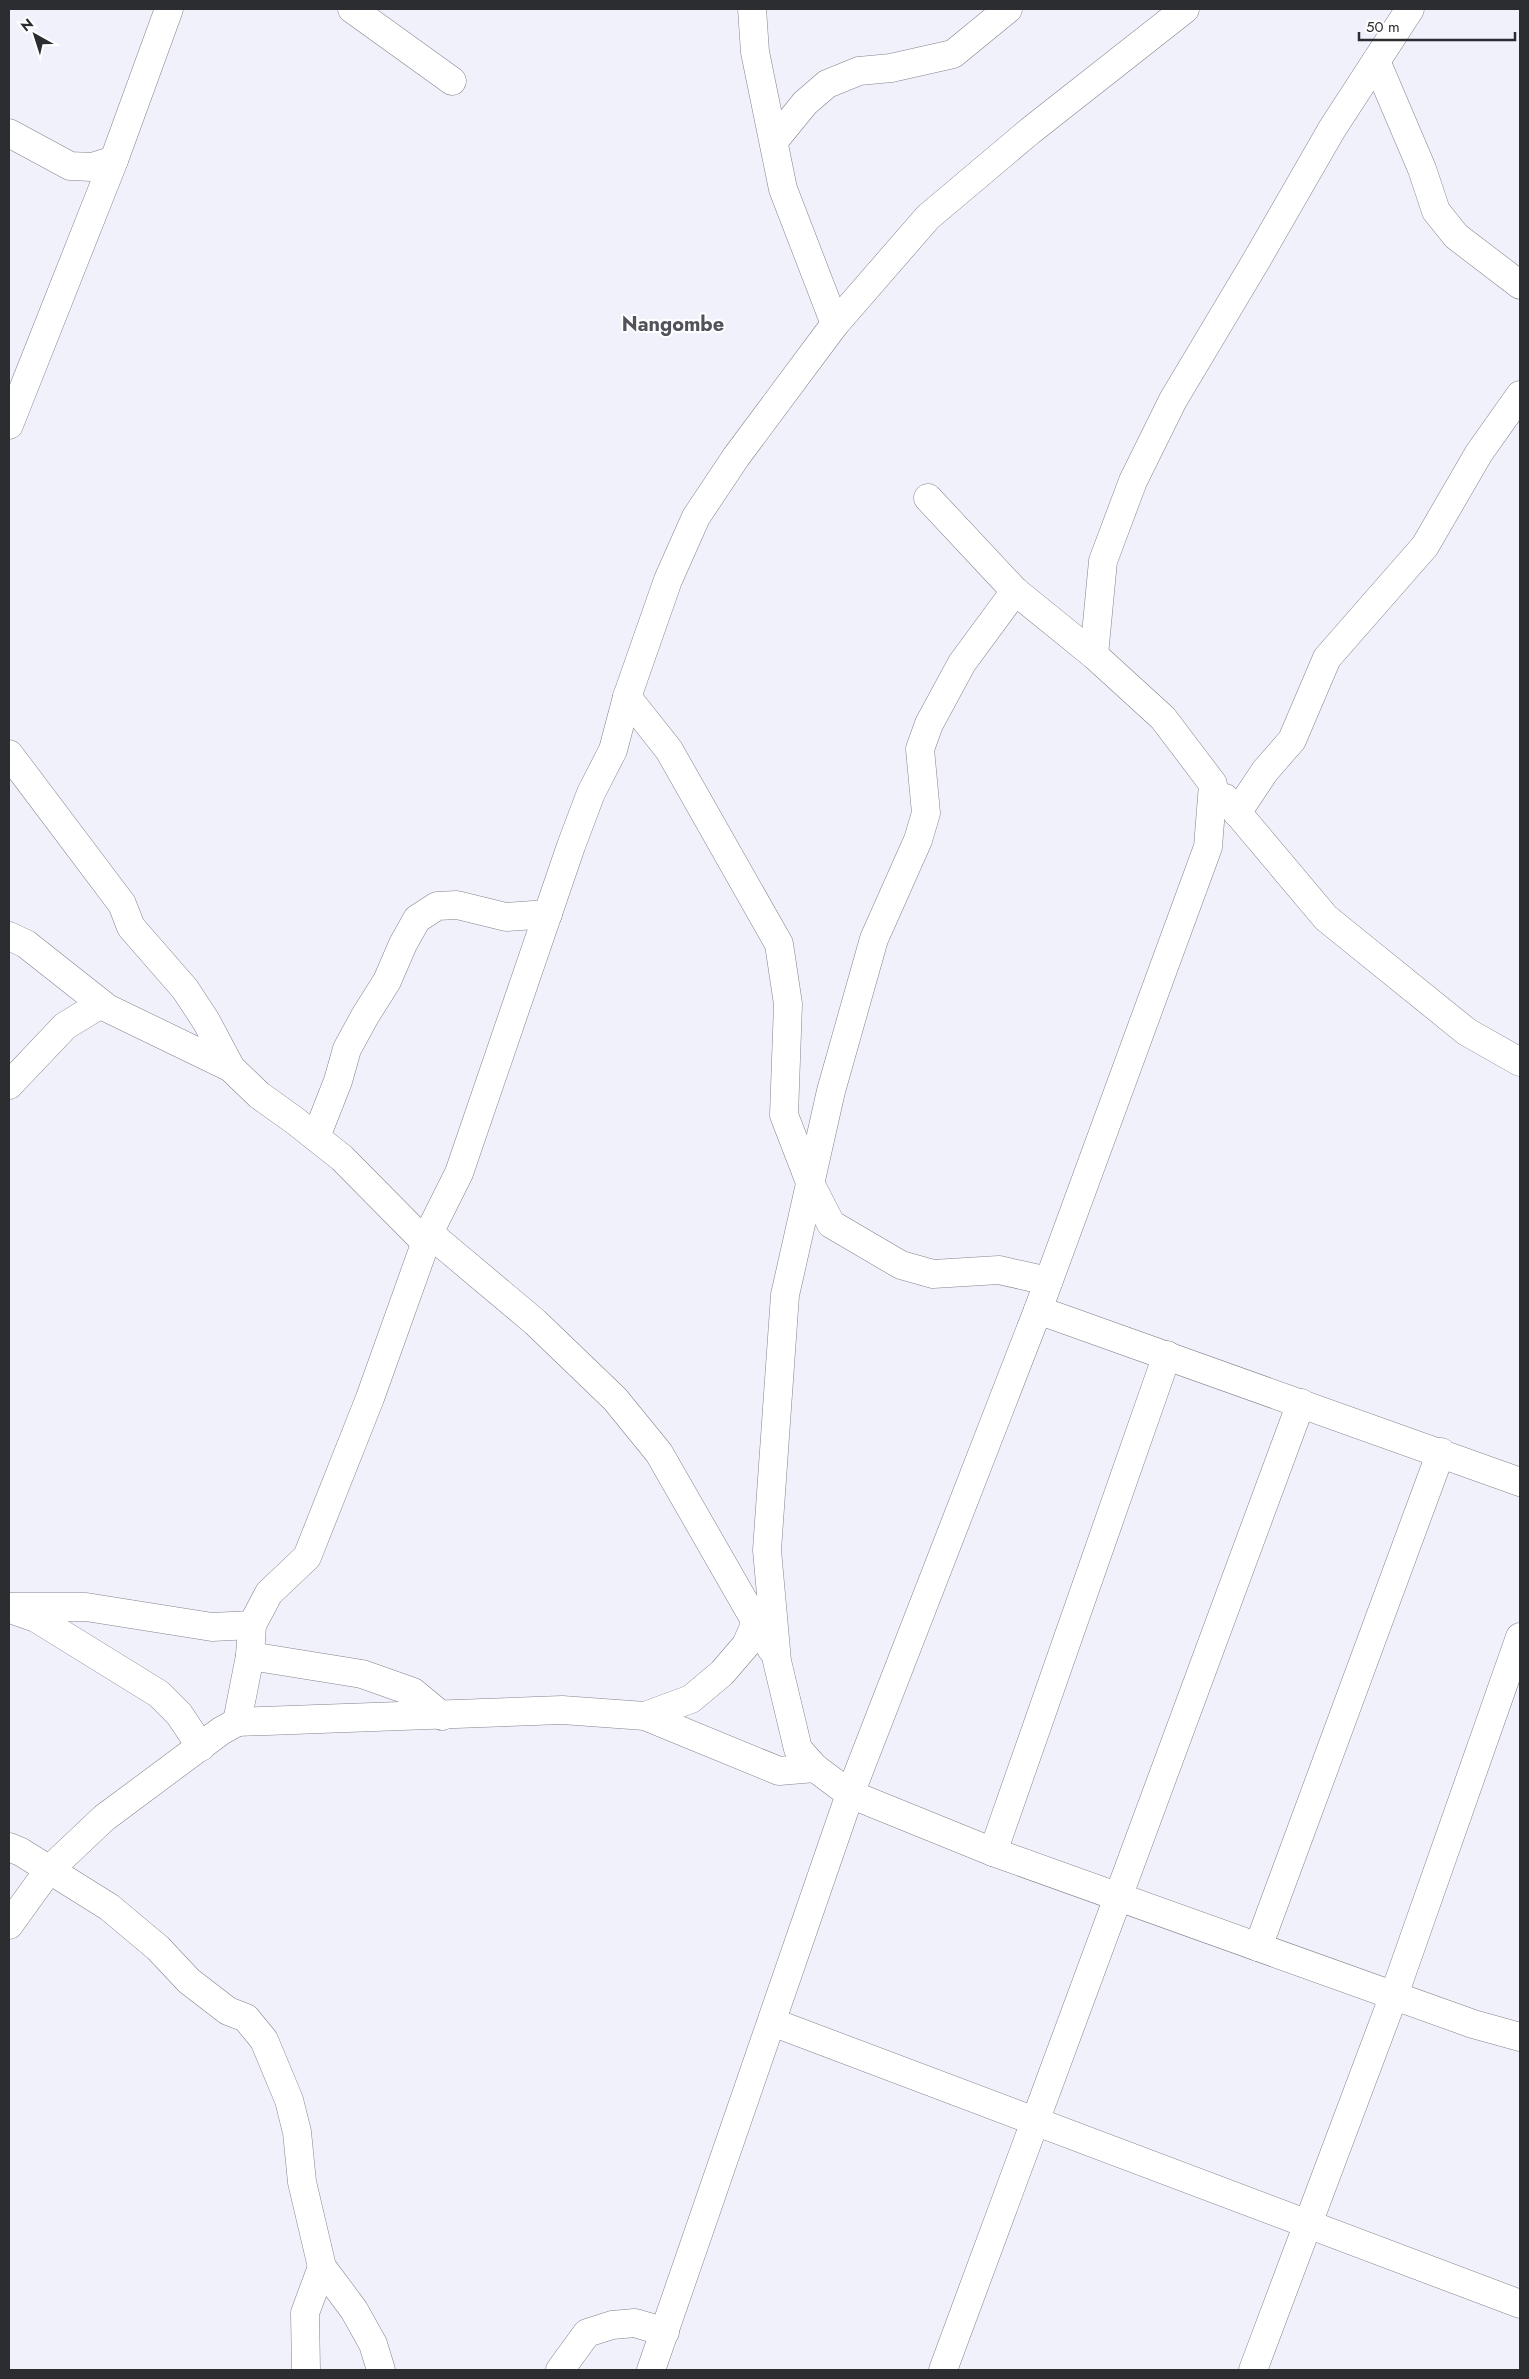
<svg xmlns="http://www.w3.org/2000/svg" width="1529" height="2379" font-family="Jost,sans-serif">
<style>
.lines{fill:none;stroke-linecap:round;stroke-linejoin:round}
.minor-casing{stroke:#82838d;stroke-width:29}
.minor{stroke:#fff;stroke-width:28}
.labels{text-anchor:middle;stroke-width:4;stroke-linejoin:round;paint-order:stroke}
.district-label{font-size:20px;font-weight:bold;fill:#51525b;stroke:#fff}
</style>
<rect width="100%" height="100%" fill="#f1f1fc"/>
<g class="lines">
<g class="minor-casing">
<g id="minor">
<polyline points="352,9 452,81"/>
<polyline points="752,9 755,52 783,189 835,324"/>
<polyline points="1376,61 1422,169 1436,211 1456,236 1520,285"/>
<polyline points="9,133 70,166 92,167 114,160"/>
<polyline points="774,141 805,103 827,84 859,71 891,68 953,54 1008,9"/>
<polyline points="9,425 114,160 169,9"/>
<polyline points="1015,591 962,663 929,724 920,749 926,813 918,840 874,939 831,1091 785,1295 767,1550 777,1661 798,1749 815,1768 850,1794 993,1852 1473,2024 1520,2037"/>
<polyline points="1094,655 1103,561 1133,481 1173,400 1256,261 1332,129 1410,9"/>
<polyline points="627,697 669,750 779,944 788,1004 784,1115 811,1185 831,1224 901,1265 933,1274 999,1270 1048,1281"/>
<polyline points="9,754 122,904 131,927 185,989 206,1021 231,1068"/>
<polyline points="1225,798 1326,918 1467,1032 1520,1062"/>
<polyline points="1237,813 1265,771 1292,740 1327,658 1425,546 1479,453 1520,395"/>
<polyline points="9,936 26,944 107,1008 231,1068 259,1095 294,1120 342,1158 426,1243"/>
<polyline points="9,1085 65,1026 101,1004"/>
<polyline points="316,1137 338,1081 347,1049 365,1016 387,981 403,944 417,919 437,906 457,905 506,917 548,914"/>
<polyline points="429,1233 535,1322 615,1399 659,1453 772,1650"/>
<polyline points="1038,1310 1520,1482"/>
<polyline points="9,1607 86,1607 212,1627 252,1625"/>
<polyline points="16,1611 36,1618 159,1694 179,1714 201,1747"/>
<polyline points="250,1656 362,1674 413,1692 442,1716"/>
<polyline points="645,1716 691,1699 722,1673 746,1645 761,1611"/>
<polyline points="237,1722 562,1710 645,1716 779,1771 815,1768"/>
<polyline points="9,1847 21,1852 109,1907 158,1948 189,1981 228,2011 246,2018 264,2040 289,2100 297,2132 302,2182 322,2267 354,2310 373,2344 381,2370"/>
<polyline points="993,1852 1167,1355"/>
<polyline points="9,1925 48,1871 104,1818 221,1731 237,1722 250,1656 252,1625 269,1593 307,1557 370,1398 429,1233 459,1173 571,846 591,793 613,750 627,697 668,580 696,517 736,457 835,324 928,217 1030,131 1185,9"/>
<polyline points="1258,1947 1441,1452"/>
<polyline points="772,2022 1520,2304"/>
<polyline points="306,2370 305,2313 322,2267"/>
<polyline points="560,2370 587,2333 612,2325 635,2323 665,2332"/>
<polyline points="651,2370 850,1794 1038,1310 1208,847 1213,784 1163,718 1094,655 1015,591 928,498"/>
<polyline points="943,2370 1301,1403"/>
<polyline points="1253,2370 1394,1995 1520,1637"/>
</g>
</g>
<use href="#minor" class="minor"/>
</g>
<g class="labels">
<g class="district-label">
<text x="673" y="331">Nangombe</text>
</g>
</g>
<rect width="1529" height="2379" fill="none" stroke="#2c2d31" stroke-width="20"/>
<g transform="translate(35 35) rotate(321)" stroke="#ffffff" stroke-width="4" paint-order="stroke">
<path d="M0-4L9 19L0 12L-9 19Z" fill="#2c2d31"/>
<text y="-8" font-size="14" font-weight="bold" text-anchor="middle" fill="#2c2d31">N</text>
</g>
<path d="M1359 32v8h156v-8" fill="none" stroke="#2c2d31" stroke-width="2.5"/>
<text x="1366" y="32" font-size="15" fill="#2c2d31" stroke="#ffffff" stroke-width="4" paint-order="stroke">50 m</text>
</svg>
